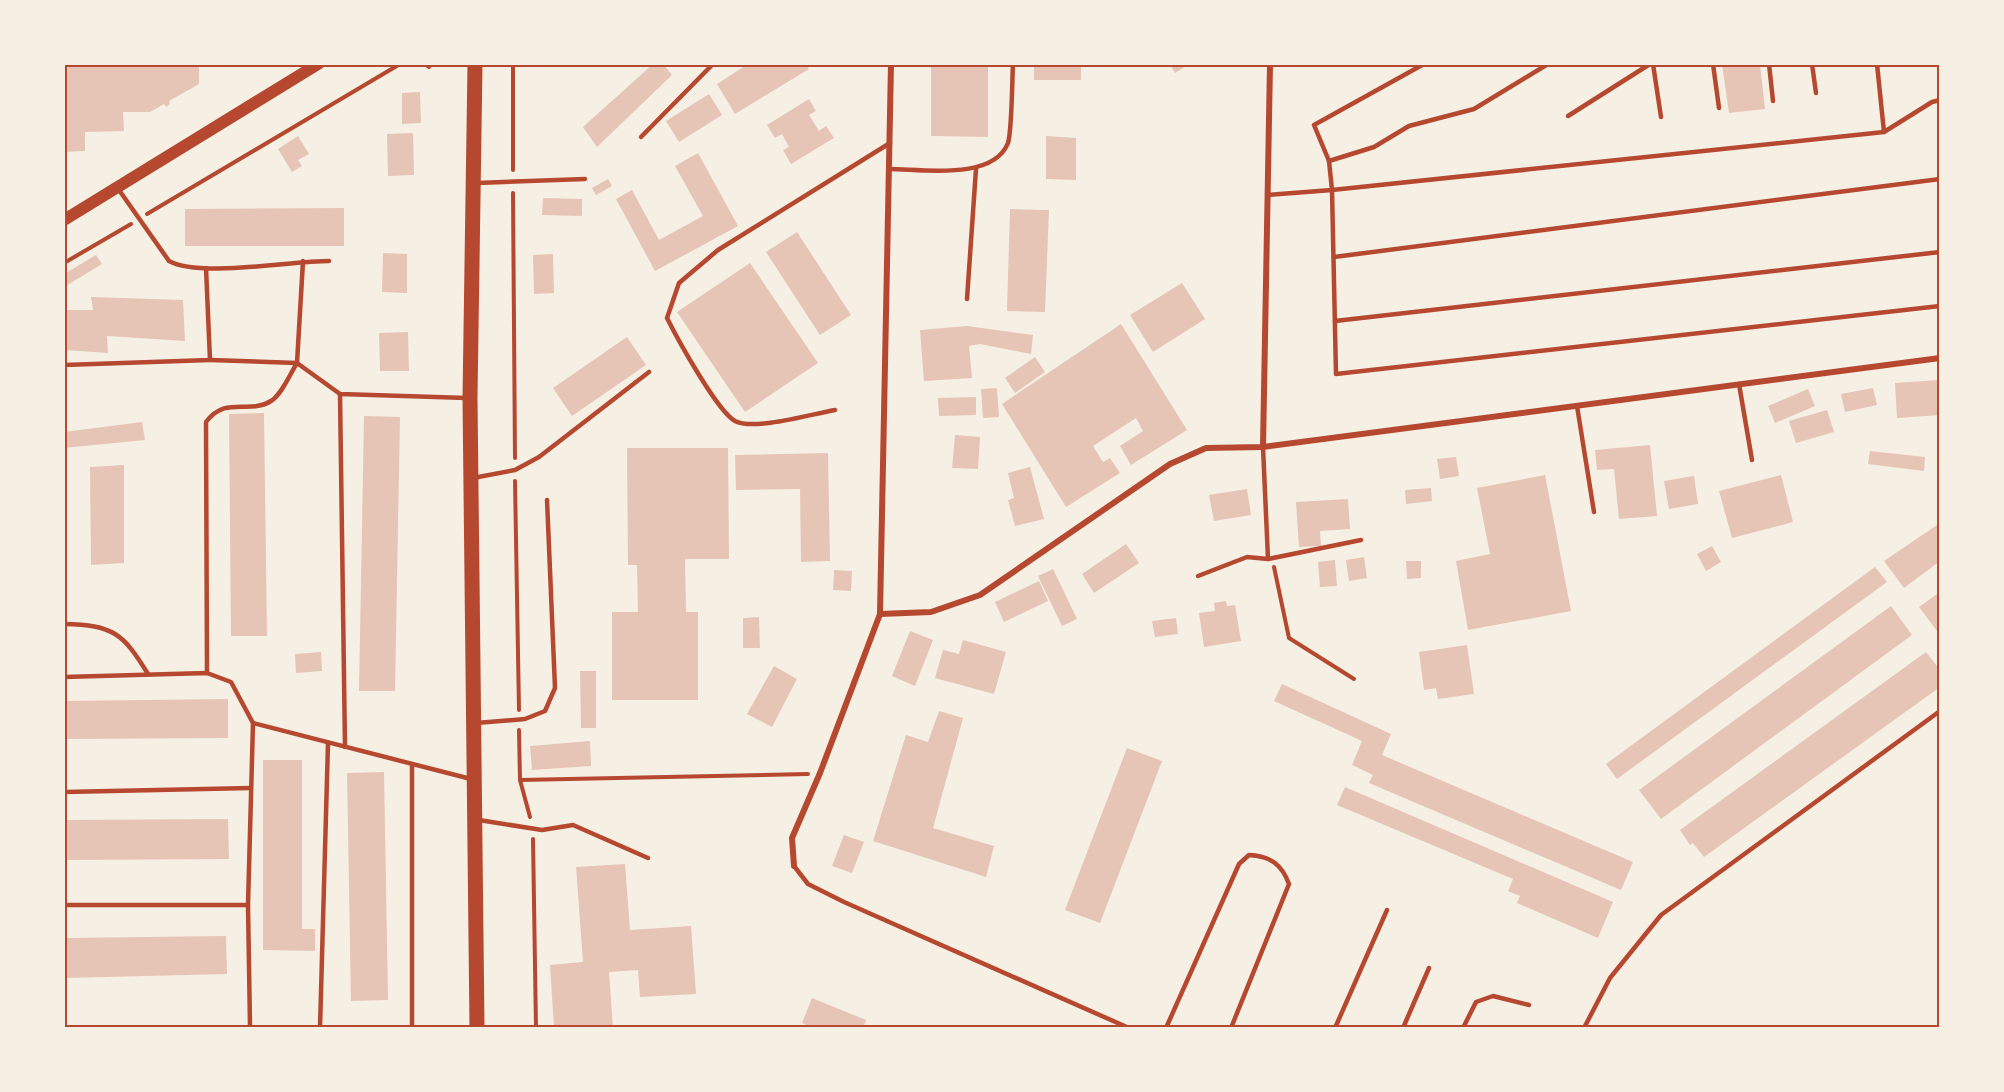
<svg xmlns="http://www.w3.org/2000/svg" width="2004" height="1092" font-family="Ubuntu,sans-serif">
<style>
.building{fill:#e6c5b7}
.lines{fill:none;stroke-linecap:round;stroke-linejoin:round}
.path{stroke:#b5482f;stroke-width:4}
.service{stroke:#b5482f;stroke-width:4.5}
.minor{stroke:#b5482f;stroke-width:6}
.secondary{stroke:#b5482f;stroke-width:12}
.primary{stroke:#b5482f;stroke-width:15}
.neatline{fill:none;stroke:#b5482f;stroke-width:2}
</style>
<rect width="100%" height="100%" fill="#f6efe4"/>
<g class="building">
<polygon points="64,64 199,64 199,84 169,101 170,104 166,107 164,104 150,112 123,112 124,131 85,132 85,151 64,152"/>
<polygon points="653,64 663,64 672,75 597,147 583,127"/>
<polygon points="748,64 806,64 809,69 735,114 717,84"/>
<polygon points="931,64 988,64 988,137 931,136"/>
<rect x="1034" y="64" width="47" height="16"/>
<polygon points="1170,64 1189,64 1175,73"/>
<polygon points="1722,64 1760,64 1765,109 1729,113"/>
<polygon points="420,92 421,123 402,124 402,93"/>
<polygon points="709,94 722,115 679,142 666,121"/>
<polygon points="809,99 816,111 809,115 819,131 826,126 834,138 791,164 783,150 789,147 782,134 775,138 767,125"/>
<polygon points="413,133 414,175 388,176 387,134"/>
<polygon points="298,136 309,154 298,160 302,166 292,172 278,149"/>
<polygon points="1046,136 1076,138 1076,180 1046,179"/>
<polygon points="698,153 738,226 655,271 616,199 632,190 659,240 703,216 675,166"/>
<polygon points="608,179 612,186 596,195 592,188"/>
<polygon points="543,198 582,199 582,216 542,215"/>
<polygon points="344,208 344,246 185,246 185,209"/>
<polygon points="1010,209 1049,210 1045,312 1007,311"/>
<polygon points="797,232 851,315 820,335 766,252"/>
<polygon points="383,253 407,254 407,293 382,292"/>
<polygon points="553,254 554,293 534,294 533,255"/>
<polygon points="96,255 102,264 64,287 64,274"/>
<polygon points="750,263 818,363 745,412 677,312"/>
<polygon points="1182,283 1205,319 1153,352 1130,315"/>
<polygon points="91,297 183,300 185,341 107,336 108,353 64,350 64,310 93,310"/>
<polygon points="1121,324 1187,430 1131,465 1120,446 1143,431 1136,418 1093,446 1103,462 1110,458 1120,473 1066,507 1002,404"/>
<polygon points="967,326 1033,335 1031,354 980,344 969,346 972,378 924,381 920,330"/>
<polygon points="408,332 409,371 380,371 379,333"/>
<polygon points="627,337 646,365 572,416 553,388"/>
<polygon points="1035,357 1045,372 1015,393 1005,378"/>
<polygon points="1939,380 1940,415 1897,418 1895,383"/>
<polygon points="997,388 999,417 983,418 981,389"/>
<polygon points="1873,388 1877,405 1845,412 1841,394"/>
<polygon points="1808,389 1815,406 1775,423 1768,406"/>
<polygon points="976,397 976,415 939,416 938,398"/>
<polygon points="1827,410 1834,432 1796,443 1789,421"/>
<polygon points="264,413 267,636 231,636 229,414"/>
<polygon points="364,416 400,417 395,691 359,691"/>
<polygon points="142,422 145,440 64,448 64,432"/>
<polygon points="955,435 980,437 978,469 952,468"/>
<polygon points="1650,445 1657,516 1619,519 1614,469 1597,470 1595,450"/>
<polygon points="627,448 728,448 729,559 685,559 686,612 698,612 698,700 612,700 612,612 638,612 637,565 628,565"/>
<polygon points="1870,451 1925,457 1924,471 1868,464"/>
<polygon points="828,453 830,561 801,562 800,489 736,490 735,455"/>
<polygon points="1456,457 1459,476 1440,479 1437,459"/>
<polygon points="124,465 124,563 91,565 90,467"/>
<polygon points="1030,467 1044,519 1015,526 1008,500 1014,498 1008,473"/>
<polygon points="1545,475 1571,611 1468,630 1456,561 1490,554 1477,488"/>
<polygon points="1781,475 1793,522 1732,538 1719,491"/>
<polygon points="1694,476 1698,504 1669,509 1664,481"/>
<polygon points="1431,488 1432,501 1406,504 1405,490"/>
<polygon points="1247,489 1251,515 1214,521 1209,495"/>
<polygon points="1348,499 1350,529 1320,531 1321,546 1299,547 1296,502"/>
<polygon points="1940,523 1940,561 1904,588 1884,561"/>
<polygon points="1126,544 1139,563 1094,593 1082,574"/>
<polygon points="1712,546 1721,562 1706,571 1697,554"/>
<polygon points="1364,557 1367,578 1349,581 1346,560"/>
<polygon points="1335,560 1337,586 1320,587 1318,562"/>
<polygon points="1406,561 1421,561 1421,578 1407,579"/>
<polygon points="1875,567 1887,582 1617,779 1606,764"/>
<polygon points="1053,569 1077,619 1062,626 1038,576"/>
<polygon points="834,570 852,571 851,591 833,590"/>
<polygon points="1039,581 1048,601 1004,622 995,602"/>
<polygon points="1940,592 1940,635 1919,607"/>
<polygon points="1226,601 1227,606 1235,605 1241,641 1204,647 1199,613 1215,611 1214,603"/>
<polygon points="1891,606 1912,635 1661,819 1639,790"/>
<polygon points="759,617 760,648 743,648 743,618"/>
<polygon points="1176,618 1178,634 1155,637 1152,621"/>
<polygon points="910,631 933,640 915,686 892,676"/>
<polygon points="963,640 1006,652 994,694 935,678 943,650 959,654"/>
<polygon points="1467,645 1474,694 1438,699 1436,688 1424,690 1419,652"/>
<polygon points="321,652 322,671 296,673 295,654"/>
<polygon points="1926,652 1940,670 1940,687 1704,857 1693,843 1690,845 1680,830"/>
<polygon points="774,666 797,679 772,727 747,714"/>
<polygon points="580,671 596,671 596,728 581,728"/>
<polygon points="1282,684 1391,734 1382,755 1633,862 1621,890 1369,783 1373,775 1352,765 1362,741 1274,701"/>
<polygon points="228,699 228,738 64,739 64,701"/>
<polygon points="939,711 963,718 933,828 994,846 986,877 873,841 906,735 928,742"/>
<polygon points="590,741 591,766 532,770 530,746"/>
<polygon points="1127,748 1162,761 1100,923 1065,910"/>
<polygon points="263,760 302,760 302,929 315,929 315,951 263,950"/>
<polygon points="384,772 388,1000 351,1001 347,773"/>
<polygon points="1345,787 1613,902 1598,938 1517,903 1520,896 1508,891 1513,879 1337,805"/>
<polygon points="228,819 229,859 64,860 64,820"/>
<polygon points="844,835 864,842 852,873 832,866"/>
<polygon points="625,864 630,930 691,926 696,994 640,997 638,970 609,972 613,1028 554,1028 550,965 583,962 576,867"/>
<polygon points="226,936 227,974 64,978 64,938"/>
<polygon points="812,998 866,1020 863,1028 813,1028 802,1023"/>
</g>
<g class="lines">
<g class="path">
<polyline points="425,64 429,67"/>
<polyline points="513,170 513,64"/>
<polyline points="513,193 515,458"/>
<polyline points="147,214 400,64"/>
<polyline points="64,263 131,224"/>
<polyline points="515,481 519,710"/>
<polyline points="1274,567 1289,638 1354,679"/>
<polyline points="519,730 520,780 530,817"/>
<polyline points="520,780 808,774"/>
<polyline points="533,839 536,1028"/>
</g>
<g class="service">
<polyline points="1424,64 1314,125 1329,161 1332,190 1884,132 1932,102 1940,100"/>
<polyline points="1653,64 1661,117"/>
<polyline points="1713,64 1719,108"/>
<polyline points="1769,64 1773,101"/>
<polyline points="1812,64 1816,93"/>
<polyline points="1877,64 1884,132"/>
<polyline points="1568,116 1650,64"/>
<polyline points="641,137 713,64"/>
<polyline points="1329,161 1374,147 1409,126 1474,109 1548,64"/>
<path d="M889,169C922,169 993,181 1008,143C1012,130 1012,81 1013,64"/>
<polyline points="477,183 585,179"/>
<path d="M119,190L169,261C200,278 289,261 329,261"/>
<polyline points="1268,195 1332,190 1336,374 1940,306"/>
<polyline points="1334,257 1940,179"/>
<polyline points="303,261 297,363 340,394 467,398"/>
<polyline points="967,299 976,169"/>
<polyline points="1335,321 1940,252"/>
<polyline points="210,360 297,363"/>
<polyline points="64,365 210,360 206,268"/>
<polyline points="1739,384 1752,460"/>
<polyline points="340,394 345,747"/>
<polyline points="1577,406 1594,512"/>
<path d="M835,410C812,414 754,431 735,421C717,411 677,338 667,318L679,283L718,250L890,143"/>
<polyline points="1263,447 1268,559 1361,540"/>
<polyline points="473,478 515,470 539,457 649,372"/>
<polyline points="1198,576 1247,557 1268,559"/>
<path d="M64,624C113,625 123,633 148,674"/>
<path d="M207,673L206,422C226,395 249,415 271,401C282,394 290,374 297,363"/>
<polyline points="64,677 207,673 231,682 253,723"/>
<polyline points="476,723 525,719 545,711 555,688 547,500"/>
<polyline points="64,792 251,788"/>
<polyline points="479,820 542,830 573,825 648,858"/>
<polyline points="794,866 808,884 844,902 1129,1028"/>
<polyline points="64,905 248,905"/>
<polyline points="250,1026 248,905 253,723 471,779"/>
<polyline points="155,1028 283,1028"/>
<polyline points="320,1028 328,743"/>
<polyline points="412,1028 412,764"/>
<path d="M1166,1028L1239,864L1249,855C1271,856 1282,865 1289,884L1231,1028"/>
<polyline points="1335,1028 1387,910"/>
<polyline points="1403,1028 1429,968"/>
<polyline points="1463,1028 1476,1002 1493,996 1529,1005"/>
<polyline points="1584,1028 1610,978 1661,915 1940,711"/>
</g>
<g class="minor">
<polyline points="1263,447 1270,64"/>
<polyline points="880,614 891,64"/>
<polyline points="794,866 792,838 820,773 880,614 931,612 980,595 1170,464 1206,448 1263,447 1940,358"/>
</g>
<polyline class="secondary" points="64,220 318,64"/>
<polyline class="primary" points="475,64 470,398 477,1028"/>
</g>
<rect width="2004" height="1092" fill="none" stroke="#f6efe4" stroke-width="132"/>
<rect x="66" y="66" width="1872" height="960" class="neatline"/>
</svg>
